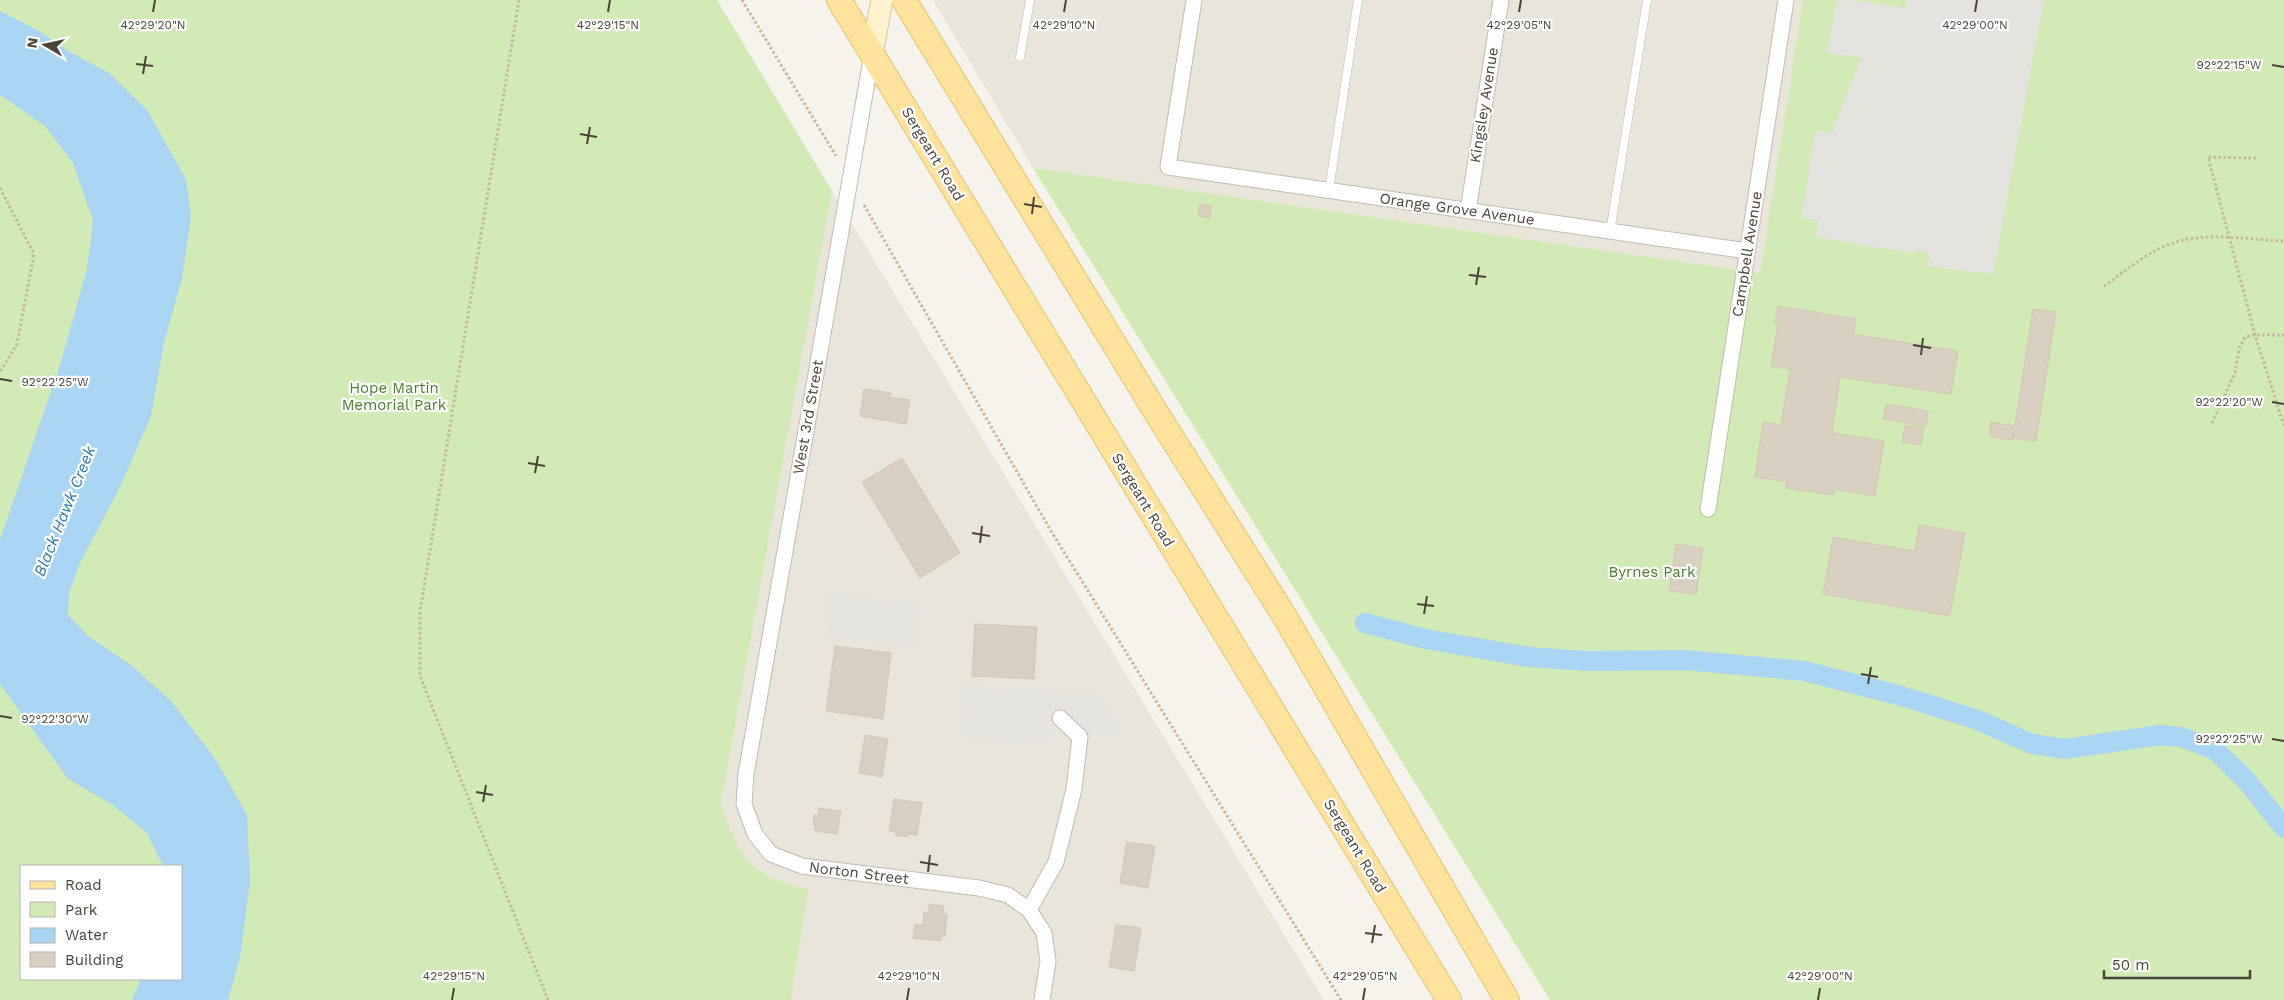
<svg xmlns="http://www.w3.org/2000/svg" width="2284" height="1000" font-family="'Work Sans',sans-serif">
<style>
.residential{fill:#eae5da}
.green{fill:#d2eab5;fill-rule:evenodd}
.parking{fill:#e5e3e0}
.water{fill:#a9d4f2}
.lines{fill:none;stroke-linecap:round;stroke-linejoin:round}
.canal{stroke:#a9d4f2;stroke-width:20}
.building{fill:#d8cfc1;stroke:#d3c7b4}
.lane-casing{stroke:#c2bbae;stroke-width:9}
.street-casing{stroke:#c2bbae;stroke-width:17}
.secondary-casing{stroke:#d6c79b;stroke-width:23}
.primary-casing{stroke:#e6c16a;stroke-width:26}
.path{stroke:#c4b79f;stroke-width:3;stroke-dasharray:2.5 2.5;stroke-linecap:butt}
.lane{stroke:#fff;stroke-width:8}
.street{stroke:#fff;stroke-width:15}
.secondary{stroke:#fff3cd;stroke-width:21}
.primary{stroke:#ffe39c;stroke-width:24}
.ticks{fill:none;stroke:#4b4439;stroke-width:2}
.labels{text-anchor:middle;stroke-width:4.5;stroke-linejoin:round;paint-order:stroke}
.street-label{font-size:15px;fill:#4b4439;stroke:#fff}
.park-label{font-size:15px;fill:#4a7f2a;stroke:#fff}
.water-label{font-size:16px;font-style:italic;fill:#2e7ab2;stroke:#fff}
.ticks-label{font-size:12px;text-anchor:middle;fill:#4b4439;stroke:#fff;stroke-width:4.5;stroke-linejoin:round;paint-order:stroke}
</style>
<rect width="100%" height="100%" fill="#f6f3ec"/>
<g class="residential">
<polygon points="933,0 1803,0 1760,273 1033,168"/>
<polygon points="832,191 1324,1000 791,1000 807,889 783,884 748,864 732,836 721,804"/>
</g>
<g class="green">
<path d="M0,0H717L832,191L721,804C738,856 751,878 808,889L791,1000H0ZM21,866H181V979H21Z"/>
<polygon points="1803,0 2284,0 2284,1000 1550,1000 1033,168 1760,273"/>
</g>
<g class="parking">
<polygon points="1837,0 1855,0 1906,8 1907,0 2044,0 1993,274 1926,266 1930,256 1917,248 1916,254 1816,237 1818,220 1802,218 1815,131 1832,133 1862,57 1827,53"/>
<polygon points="829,593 920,605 915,646 824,634"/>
<polygon points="964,686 1095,695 1113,717 1116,735 1049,731 1047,745 959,736"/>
</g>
<polygon class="water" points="0,11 39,31 68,51 109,73 147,110 186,179 191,217 182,278 164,343 151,416 119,489 80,563 69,593 68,615 88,636 132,666 172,702 216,760 247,815 250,881 240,957 228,1000 132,1000 141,979 181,979 181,866 163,866 147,833 113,805 68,779 0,684 0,540 61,362 87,269 93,221 73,163 45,126 0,95"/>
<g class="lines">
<polyline class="canal" points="1365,623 1425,639 1529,657 1585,661 1685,660 1804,671 1898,695 1978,720 2032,744 2065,749 2160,735 2181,737 2215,750 2246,780 2284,828"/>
</g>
<g class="building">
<polygon points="1200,204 1211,206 1210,218 1198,216"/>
<polygon points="1778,306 1856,319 1853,334 1958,351 1951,394 1840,377 1832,433 1884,441 1875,496 1835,489 1834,495 1786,488 1787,482 1755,477 1763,422 1781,425 1790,369 1771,366 1778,323 1775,323"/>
<polygon points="2033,309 2056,312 2036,441 2013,438"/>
<polygon points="864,389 891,393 890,397 910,400 906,424 860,416"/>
<polygon points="1886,404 1928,411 1926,426 1883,419"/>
<polygon points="1991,422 2014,426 2012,440 1989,436"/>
<polygon points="1905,425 1924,428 1921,445 1902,442"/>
<polygon points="902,458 960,553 920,578 862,482"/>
<polygon points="1919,525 1965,533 1950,616 1823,594 1833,537 1915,551"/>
<polygon points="1676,544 1703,548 1696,595 1669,590"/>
<polygon points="975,624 1037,627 1034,679 972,676"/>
<polygon points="835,646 891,653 883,719 826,711"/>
<polygon points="865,735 888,739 882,777 859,773"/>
<polygon points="894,799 922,803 917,835 907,834 907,837 895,835 896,832 889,831"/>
<polygon points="819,808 841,811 837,834 815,831 816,825 813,825 814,815 818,816"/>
<polygon points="1127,842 1155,846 1148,888 1120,883"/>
<polygon points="929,904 944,906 943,913 947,914 945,936 941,936 941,941 913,938 915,924 923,925 924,912 929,912"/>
<polygon points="1116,925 1141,928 1134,971 1109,967"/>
</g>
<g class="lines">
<g class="lane-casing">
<g id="lane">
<polyline points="1020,57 1030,0"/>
<polyline points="1329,190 1358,0"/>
<polyline points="1610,232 1647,0"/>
</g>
</g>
<g class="street-casing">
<g id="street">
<polyline points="1194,0 1168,167 1747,251"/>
<polyline points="872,54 746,774 744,804 755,834 771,854 802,866 979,888 1008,895 1029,910 1044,933 1048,961 1042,1000"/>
<polyline points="1468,211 1501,0"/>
<polyline points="1708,509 1786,0"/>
<polyline points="1029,910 1056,862 1074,789 1080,737 1060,718"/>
</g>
</g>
<g class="secondary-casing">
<polyline id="secondary" points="872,54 882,0"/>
</g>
<g class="primary-casing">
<g id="primary">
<polyline points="839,0 1449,1000"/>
<polyline points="904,0 1157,414 1285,617 1507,1000"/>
</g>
</g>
<g class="path">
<polyline points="519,0 420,612 420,676 548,1000"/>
<polyline points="742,0 836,156"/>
<polyline points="2256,158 2208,157 2255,335 2284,426"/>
<polyline points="0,188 34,254 17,344 0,372"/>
<polyline points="864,205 1051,531 1341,1000"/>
<path d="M2104,286C2126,271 2148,251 2173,243C2209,231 2247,240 2284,241"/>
<polyline points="2212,423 2235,373 2239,349 2245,337 2255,335 2284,335"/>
</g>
<use href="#lane" class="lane"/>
<use href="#street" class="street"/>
<use href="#secondary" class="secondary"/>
<use href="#primary" class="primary"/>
</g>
<path class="ticks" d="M153,12L155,0M608,12L610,0M1064,12L1066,0M1519,12L1521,0M1975,12L1977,0M136,64L153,66M2272,65L2284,67M143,74L146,56M580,134L597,137M587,144L590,127M1024,204L1042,207M1032,214L1034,197M1469,275L1486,277M1476,285L1479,267M1913,345L1931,348M1921,355L1923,338M0,379L12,381M2272,402L2284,404M528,463L545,466M535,473L538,456M972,533L990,536M980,543L982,526M1417,604L1434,606M1424,614L1427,596M1861,674L1878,677M1868,684L1871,667M0,716L12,718M2272,739L2284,741M476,792L493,795M483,802L486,785M920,862L938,865M928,872L930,855M1365,933L1382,935M1372,943L1375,925M452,1000L454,988M907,1000L909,988M1363,1000L1365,988M1818,1000L1820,988"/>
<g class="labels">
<g class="street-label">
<text transform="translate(1484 105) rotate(-81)" y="5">Kingsley Avenue</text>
<text transform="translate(933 154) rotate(59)" y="5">Sergeant Road</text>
<text transform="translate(1457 209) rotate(8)" y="5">Orange Grove Avenue</text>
<text transform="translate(1747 254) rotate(-81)" y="5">Campbell Avenue</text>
<text transform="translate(808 417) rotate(-80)" y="5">West 3rd Street</text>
<text transform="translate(1143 500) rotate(59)" y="5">Sergeant Road</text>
<text transform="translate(1355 846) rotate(59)" y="5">Sergeant Road</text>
<text transform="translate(859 873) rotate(7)" y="5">Norton Street</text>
</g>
<g class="park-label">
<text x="394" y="393">Hope Martin<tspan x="394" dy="17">Memorial Park</tspan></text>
<text x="1652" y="577">Byrnes Park</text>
</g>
<g class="water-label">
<text transform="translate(64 511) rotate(-68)" y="6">Black Hawk Creek</text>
</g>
</g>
<g class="ticks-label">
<text x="153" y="29">42°29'20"N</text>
<text x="608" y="29">42°29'15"N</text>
<text x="1064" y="29">42°29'10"N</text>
<text x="1519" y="29">42°29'05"N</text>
<text x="1975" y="29">42°29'00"N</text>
<text x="2229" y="69">92°22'15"W</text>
<text x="55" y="386">92°22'25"W</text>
<text x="2229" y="406">92°22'20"W</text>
<text x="55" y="723">92°22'30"W</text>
<text x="2229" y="743">92°22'25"W</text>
<text x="454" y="980">42°29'15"N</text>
<text x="909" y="980">42°29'10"N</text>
<text x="1365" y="980">42°29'05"N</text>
<text x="1820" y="980">42°29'00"N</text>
</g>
<rect x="20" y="865" width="162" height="115" fill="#ffffff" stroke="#b7b4b0"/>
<rect x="30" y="881" width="25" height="8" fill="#ffe39c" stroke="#b7b4b0"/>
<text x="65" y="890" font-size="15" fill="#4b4439">Road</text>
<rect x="30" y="902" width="25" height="15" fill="#d2eab5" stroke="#b7b4b0"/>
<text x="65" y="915" font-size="15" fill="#4b4439">Park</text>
<rect x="30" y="928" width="25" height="15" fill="#a9d4f2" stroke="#b7b4b0"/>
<text x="65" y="940" font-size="15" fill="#4b4439">Water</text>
<rect x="30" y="952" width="25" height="15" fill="#d8cfc1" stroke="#b7b4b0"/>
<text x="65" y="965" font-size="15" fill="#4b4439">Building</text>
<g transform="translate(45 45) rotate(279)" stroke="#ffffff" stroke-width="4" paint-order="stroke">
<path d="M0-4L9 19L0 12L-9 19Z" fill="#4b4439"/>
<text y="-8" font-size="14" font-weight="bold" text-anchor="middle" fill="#4b4439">N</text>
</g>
<path d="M2104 970v8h146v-8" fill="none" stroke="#4b4439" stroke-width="2.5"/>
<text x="2112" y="970" font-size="15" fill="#4b4439" stroke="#ffffff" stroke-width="4" paint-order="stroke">50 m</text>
</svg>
